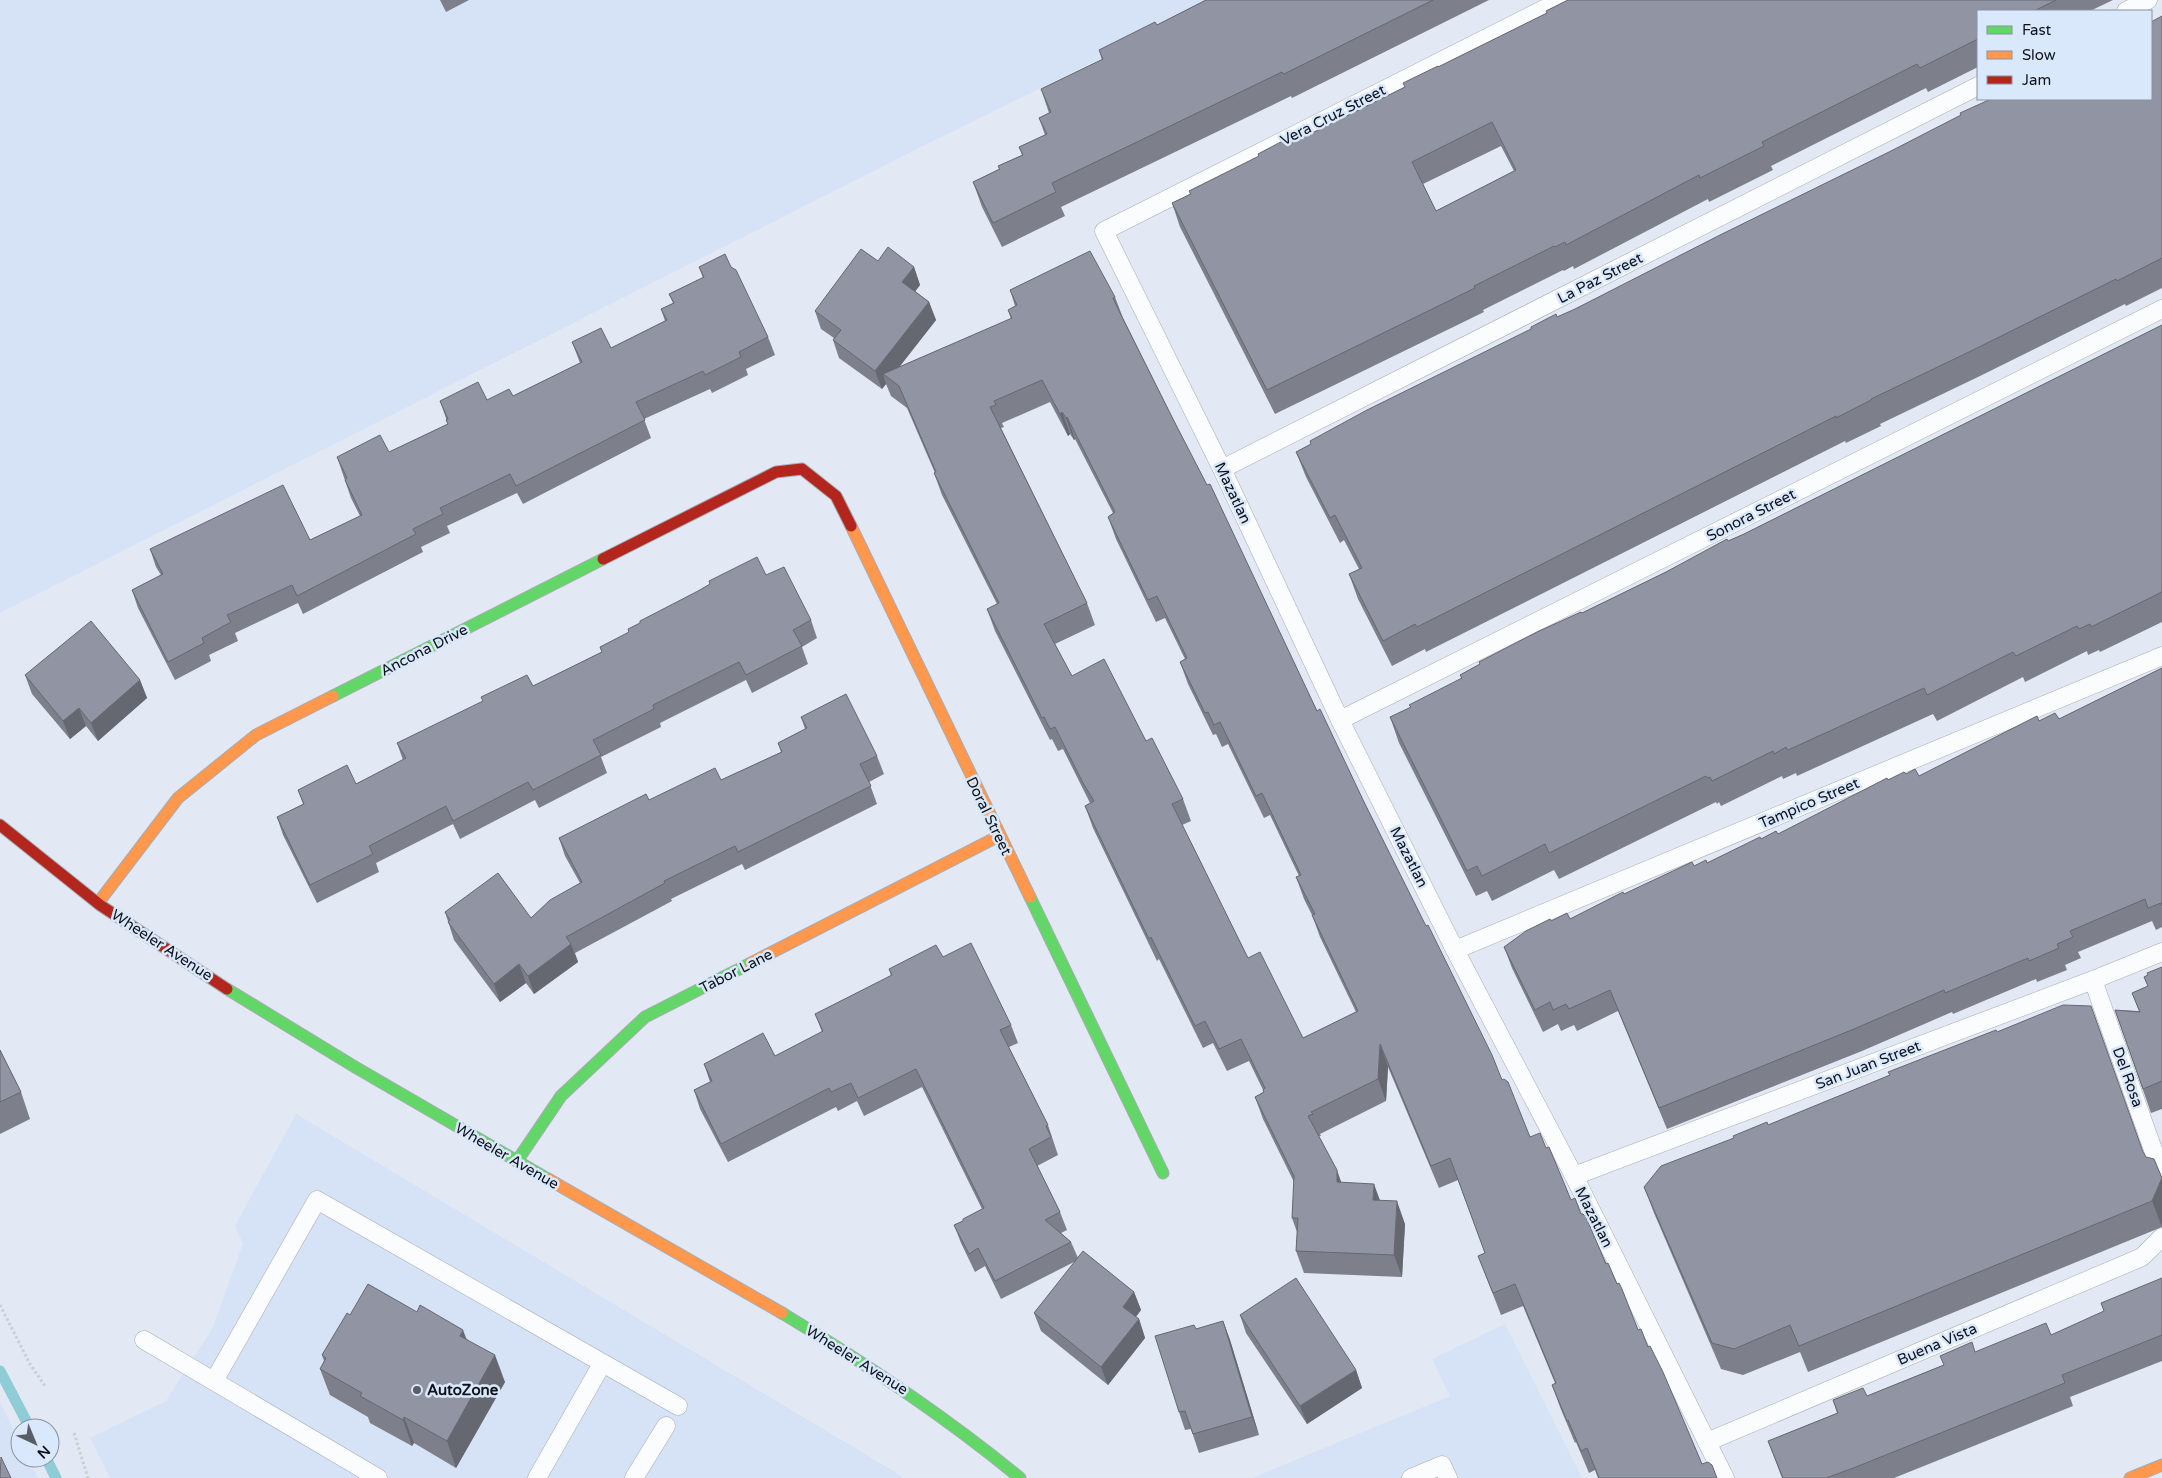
<svg xmlns="http://www.w3.org/2000/svg" width="2162" height="1478" font-family="'Varela Round',sans-serif">
<style>
.built{fill:#d6e2f6}
.lines{fill:none;stroke-linecap:round;stroke-linejoin:round}
.stream{stroke:#90ccd5;stroke-width:11}
.lane-casing{stroke:#a7acb5;stroke-width:19}
.fast-casing{stroke:#a7acb5;stroke-width:13}
.slow-casing{stroke:#a7acb5;stroke-width:13}
.jam-casing{stroke:#a7acb5;stroke-width:13}
.path{stroke:#ccced1;stroke-width:3;stroke-dasharray:2.5 2.5;stroke-linecap:butt}
.lane{stroke:#fbfcfd;stroke-width:18}
.fast{stroke:#63d668;stroke-width:11}
.slow{stroke:#ff974d;stroke-width:11}
.jam{stroke:#b3261e;stroke-width:11}
.wall{fill:#7d7f8b;fill-rule:evenodd}
.shaded-wall{fill:#666871}
.building{fill:#9194a2;stroke:#666871;fill-rule:evenodd}
.poi-dot{fill:#585d66;stroke:#dae8fc;stroke-width:2}
.labels{text-anchor:middle;stroke-width:5;stroke-linejoin:round;paint-order:stroke}
.street-label{font-size:15px;fill:#0e1219;stroke:#dae8fc}
.poi-label{font-size:15px;font-weight:bold;fill:#0e1219;stroke:#dae8fc;text-anchor:start}
</style>
<rect width="100%" height="100%" fill="#e2e9f4"/>
<g class="built">
<polygon points="0,0 1219,0 919,148 0,613"/>
<polygon points="296,1114 895,1472 903,1478 110,1478 90,1438 166,1401 213,1327 243,1244 235,1226"/>
<polygon points="1505,1324 1582,1478 1252,1478 1450,1396 1432,1359"/>
<polygon points="0,1403 20,1442 20,1458 28,1458 38,1478 0,1478"/>
</g>
<g class="lines">
<g class="stream">
<polyline points="0,1371 30,1428"/>
<polyline points="46,1458 56,1478"/>
</g>
<g class="lane-casing">
<g id="lane">
<polyline points="1562,0 1104,231 1222,469 1340,720 1455,950 1574,1176 1725,1478"/>
<polyline points="2126,11 2148,0"/>
<polyline points="1222,469 1978,86"/>
<polyline points="1340,720 2162,309"/>
<polyline points="1455,950 2162,656"/>
<polyline points="2093,980 2162,1175"/>
<polyline points="1574,1176 2093,980 2162,952"/>
<polyline points="144,1340 378,1478"/>
<polyline points="214,1381 317,1200 678,1406"/>
<polyline points="1707,1442 2142,1257 2162,1237"/>
<polyline points="537,1478 602,1364"/>
<polyline points="634,1478 666,1426"/>
<polyline points="1411,1478 1442,1465 1448,1478"/>
</g>
</g>
<g class="fast-casing">
<g id="fast">
<polyline points="333,696 603,559"/>
<polyline points="1030,897 1163,1173"/>
<polyline points="227,989 355,1067 548,1179"/>
<polyline points="517,1161 561,1096 645,1017 751,963"/>
<path d="M782,1313C865,1363 945,1416 1020,1478"/>
</g>
</g>
<g class="slow-casing">
<g id="slow">
<polyline points="851,526 1030,897"/>
<polyline points="98,903 178,798 256,735 333,696"/>
<polyline points="751,963 999,836"/>
<polyline points="548,1179 782,1313"/>
<polyline points="2130,1478 2162,1465"/>
</g>
</g>
<g class="jam-casing">
<g id="jam">
<polyline points="603,559 776,472 802,469 836,496 851,526"/>
<polyline points="0,825 100,905 227,989"/>
</g>
</g>
<g class="path">
<polyline points="0,1305 30,1364 45,1386"/>
<polyline points="74,1433 88,1478"/>
</g>
<use href="#lane" class="lane"/>
<use href="#fast" class="fast"/>
<use href="#slow" class="slow"/>
<use href="#jam" class="jam"/>
</g>
<g class="wall">
<polygon points="440,0 469,0 446,12"/>
<polygon points="1206,0 1489,0 1292,98 1291,96 1061,207 1065,216 1002,247 982,207 973,182 999,169 998,166 1022,155 1019,147 1045,135 1039,118 1049,113 1041,89 1102,60 1099,50 1157,25"/>
<path d="M1568,0H2113L2090,11H1978V67L1928,92L1926,88L1771,166L1773,170L1709,202L1708,199L1574,269L1573,266L1564,271L1563,270L1483,310L1484,312L1275,414L1180,227L1172,203L1190,194L1189,191L1296,139L1308,135L1405,87L1438,67L1547,13L1546,11ZM1501,146L1514,171L1436,211L1423,184Z"/>
<polygon points="2162,16 2162,288 2126,306 2125,304 1980,376 1880,424 1881,426 1846,443 1845,441 1426,652 1425,649 1392,666 1358,599 1349,574 1359,569 1344,540 1340,543 1306,477 1296,452 1557,317 2151,99"/>
<path d="M878,261L914,267L920,285L915,291L929,302L936,320L899,367L1011,319L1008,310L1015,306L1010,290L1115,297L1123,318L1317,711L1365,804L1530,1137L1546,1148L1571,1200L1581,1214L1617,1284L1638,1330L1648,1347L1702,1464L1717,1478H1598L1595,1470L1589,1473L1576,1442L1575,1443L1560,1407L1552,1385L1555,1383L1523,1306L1501,1315L1478,1256L1485,1253L1458,1180L1439,1188L1388,1067L1386,1101L1320,1134L1321,1136H1319L1341,1182L1380,1200L1405,1224L1402,1277L1304,1273L1296,1251L1297,1232L1292,1218L1294,1182L1263,1119L1255,1097L1264,1092L1263,1090L1249,1061L1227,1071L1213,1043L1203,1048L1159,959L1157,961L1093,828L1085,806L1090,803L1063,749L1058,751L1052,739L1050,740L995,631L987,609L997,604L942,495L934,473H935L907,408L891,396L886,384L882,389L839,358L833,340L834,338L821,329L815,311ZM1050,402L1068,436L1070,434L1074,440L1075,439L1113,513L1108,517L1116,539L1156,622L1165,618L1185,659L1180,662L1188,684L1213,735L1216,734L1222,747L1228,744L1264,818L1270,815L1299,876L1296,877L1304,899L1312,915L1320,937L1356,1012L1303,1038L1248,958L1182,825L1191,821L1183,799L1146,741L1072,676L1055,644L1095,625L1087,603L1001,428L1004,427L1002,423Z"/>
<polygon points="699,267 731,267 768,337 775,355 746,369 748,375 712,393 710,389 644,419 651,438 523,504 517,493 447,526 450,533 421,547 423,552 303,614 298,603 235,633 238,641 209,655 211,661 175,680 138,608 132,590 161,575 156,567 150,549 310,540 360,516 351,498 337,457 389,452 448,424 440,401 487,400 513,396 580,363 572,342 611,348 665,321 661,309 673,303 669,294 703,278"/>
<polygon points="2162,325 2162,622 2100,652 2099,650 2088,655 2087,651 2025,682 2023,677 1937,721 1933,714 1797,776 1796,773 1783,779 1782,776 1721,806 1719,802 1717,804 1716,802 1559,879 1554,870 1492,901 1487,891 1476,896 1399,743 1390,717 1410,708 1462,679 1460,675 1480,664 1479,662 1582,613 1744,534"/>
<polygon points="766,575 811,620 817,638 802,647 808,664 752,693 746,680 660,723 661,727 601,757 607,773 539,808 535,800 460,839 453,824 376,863 379,872 317,903 283,835 277,817 303,804 298,790 356,784 403,760 397,743 533,686 602,652 600,647"/>
<polygon points="2162,668 2162,927 2156,930 2152,921 2078,952 2081,958 2065,965 2067,970 2037,982 2036,979 1953,1014 1952,1012 1862,1051 1667,1129 1618,1011 1577,1031 1574,1025 1561,1031 1558,1024 1543,1032 1512,968 1504,947 1551,921 1570,919 1624,894 1694,866 1707,863 1761,839 1778,834 1888,780 1906,774 1919,776 2039,721 2059,719"/>
<polygon points="25,675 140,680 147,698 98,741 86,726 70,739 32,694"/>
<polygon points="801,717 877,756 884,774 869,782 877,804 745,870 742,864 671,899 672,901 575,953 578,962 534,994 526,983 500,1002 454,940 445,912 531,918 580,883 565,856 559,838 649,800 721,780 781,752 778,743 805,729"/>
<polygon points="943,957 1011,1025 1018,1043 1009,1047 1048,1125 1058,1155 1037,1166 1060,1212 1067,1230 1061,1233 1071,1242 1078,1258 1134,1292 1141,1310 1136,1317 1139,1319 1145,1338 1108,1385 1041,1331 1034,1313 1076,1261 1001,1299 985,1266 975,1272 961,1243 954,1225 963,1221 982,1209 922,1087 864,1116 857,1101 838,1111 836,1107 728,1162 700,1109 694,1090 710,1082 704,1064 775,1056 822,1032 815,1014 891,976 889,969"/>
<polygon points="2162,967 2162,1109 2151,1113 2115,1010 2139,1011 2132,993 2148,987 2144,977"/>
<polygon points="1997,1032 2143,1153 2146,1157 2154,1159 2162,1178 2162,1227 1808,1372 1800,1352 1743,1375 1721,1369 1654,1213 1644,1187 1768,1125"/>
<polygon points="0,1050 21,1092 30,1119 0,1134"/>
<polygon points="2162,1278 2162,1361 2070,1397 2073,1406 1894,1478 1782,1478 1768,1441 1837,1413 1833,1400 1867,1396 1975,1352 2051,1335 2104,1312"/>
<polygon points="417,1312 467,1339 505,1382 456,1468 414,1443 412,1446 370,1423 368,1417 330,1395 320,1369 324,1361 322,1355 350,1315"/>
<polygon points="1240,1315 1356,1370 1362,1388 1307,1424 1246,1333"/>
<polygon points="1223,1321 1230,1340 1259,1435 1199,1453 1191,1429 1185,1430 1179,1412 1196,1329"/>
</g>
<g class="shaded-wall">
<polygon points="914,267 920,285 909,300 902,282"/>
<polygon points="929,302 936,320 890,379 883,374 886,384 882,389 875,371"/>
<polygon points="1062,412 1070,434 1068,436 1060,414"/>
<polygon points="1067,417 1075,439 1074,440 1066,418"/>
<polygon points="140,680 147,698 98,741 91,723"/>
<polygon points="79,708 86,726 70,739 63,721"/>
<polygon points="571,944 578,962 534,994 528,976"/>
<polygon points="519,964 526,983 500,1002 494,984"/>
<polygon points="1380,1044 1388,1067 1386,1101 1378,1079"/>
<polygon points="1337,1170 1345,1193 1337,1182"/>
<polygon points="2162,1178 2162,1227 2152,1201"/>
<polygon points="1374,1184 1382,1206 1373,1200"/>
<polygon points="1397,1201 1405,1224 1402,1277 1394,1255"/>
<polygon points="1134,1292 1141,1310 1129,1325 1123,1307"/>
<polygon points="1139,1319 1145,1338 1108,1385 1101,1367"/>
<polygon points="1223,1321 1230,1340 1259,1435 1252,1417"/>
<polygon points="463,1330 473,1356 460,1336"/>
<polygon points="495,1355 505,1382 456,1468 447,1441"/>
<polygon points="1356,1370 1362,1388 1307,1424 1300,1406"/>
<polygon points="404,1417 414,1443 412,1446 403,1420"/>
</g>
<g class="building">
<polygon points="1206,0 1433,0 1284,74 1282,72 1052,183 1056,192 993,223 973,182 1000,169 998,166 1023,155 1019,147 1047,134 1039,118 1051,112 1041,89 1103,59 1099,50 1155,22 1157,25"/>
<path d="M1568,0H2056L2034,11H1978V39L1920,68L1917,64L1762,142L1764,146L1700,178L1699,175L1566,245L1565,242L1555,247L1554,246L1474,286L1475,288L1267,390L1172,203L1191,194L1189,191L1259,156L1258,154L1294,135L1296,139L1307,133L1308,135L1405,87L1403,83L1438,66V67L1547,13L1546,11ZM1492,122L1516,170L1436,211L1412,162Z"/>
<polygon points="2162,16 2162,258 2117,281 2116,279 1971,351 1871,399 1871,400 1836,418 1836,416 1417,627 1415,624 1383,641 1349,574 1362,568 1335,515 1330,518 1296,452 1311,444 1310,441 1367,410 1531,329 1531,327 1556,314 1557,317 1575,309 1720,235 1889,152 1961,115 1960,113 1991,99 2151,99 2151,22"/>
<polygon points="888,247 914,267 902,282 929,302 875,371 833,340 841,330 815,311 861,249 878,261"/>
<path d="M1090,251L1115,297L1113,298L1121,315L1173,419L1207,485L1210,484L1317,711L1320,709L1365,804L1426,926L1428,925L1492,1055L1502,1080L1504,1079L1508,1082L1530,1137L1540,1133L1546,1148L1549,1147L1571,1200L1575,1198L1581,1214H1583L1586,1217L1606,1264L1608,1263L1617,1284L1619,1283L1622,1289L1638,1330L1641,1329L1648,1347L1650,1346L1663,1372L1702,1464L1708,1462L1712,1465L1717,1478H1599L1587,1448L1581,1451L1568,1420L1567,1421L1552,1385L1556,1383L1515,1284L1493,1293L1478,1256L1485,1253L1450,1158L1431,1166L1380,1044L1378,1079L1311,1112L1313,1114L1308,1116L1337,1170V1182L1374,1184L1373,1200L1397,1201L1394,1255L1296,1251L1298,1218H1292L1294,1176L1255,1097L1264,1092L1263,1090L1265,1088L1241,1039L1219,1049L1205,1021L1195,1026L1151,937L1149,939L1085,806L1094,801L1083,783L1055,727L1050,729L1044,717L1042,718L987,609L999,603L934,473L936,472L899,386L883,374L1012,318L1008,310L1017,305L1010,290ZM1042,380L1060,414L1062,412L1066,418L1067,417L1115,512L1108,517L1148,600L1157,596L1187,658L1180,662L1205,713L1208,712L1214,725L1220,722L1256,796L1262,793L1301,875L1296,877L1315,914L1312,915L1358,1011L1303,1038L1260,952L1248,958L1172,804L1183,799L1152,738L1146,741L1104,659L1072,676L1044,624L1087,603L990,407L996,405L994,401Z"/>
<polygon points="725,254 731,267 736,270 768,337 739,352 741,357 705,375 703,371 636,402 645,420 516,486 510,474 440,508 443,514 413,529 416,534 297,596 292,585 227,615 231,622 202,638 204,643 168,662 132,590 163,574 150,549 283,485 310,540 362,515 345,480 347,478 337,457 380,435 389,452 448,424 446,420 448,419 440,401 478,382 487,400 509,389 513,396 582,362 572,342 601,328 611,348 667,320 661,309 674,303 669,294 704,277 699,267"/>
<polygon points="2162,325 2162,592 2091,627 2090,624 2079,629 2077,626 2016,656 2013,652 1927,695 1924,688 1788,750 1786,747 1774,754 1773,751 1712,781 1710,777 1708,778 1706,776 1549,853 1545,844 1482,876 1477,866 1467,871 1390,717 1411,707 1409,705 1462,678 1460,675 1480,664 1479,662 1537,632 1581,612 1582,613 1666,572 1727,539 1728,541 1744,534"/>
<polygon points="757,557 766,575 784,567 811,620 793,630 802,646 746,675 739,662 653,705 654,709 593,740 601,755 533,790 528,782 453,821 446,806 369,846 373,854 310,885 277,817 304,804 298,790 347,765 356,784 406,758 397,743 483,701 481,697 527,675 533,686 602,652 600,647 629,632 628,629 640,623 640,621 698,591 710,584 709,581"/>
<polygon points="91,621 140,680 91,723 79,708 63,721 25,675"/>
<polygon points="2162,668 2162,906 2161,903 2148,908 2145,899 2070,931 2073,937 2057,944 2059,948 2029,961 2028,958 1945,993 1944,990 1854,1029 1659,1108 1610,990 1569,1009 1566,1004 1553,1010 1550,1002 1535,1010 1504,947 1526,931 1550,919 1551,921 1567,913 1570,919 1623,892 1624,894 1692,862 1694,866 1706,860 1707,863 1760,837 1761,839 1776,831 1778,834 1887,778 1888,780 1904,772 1906,774 1915,769 1919,776 2037,716 2039,721 2055,713 2059,719"/>
<polygon points="846,694 877,756 860,764 871,786 738,852 735,846 664,881 665,883 566,937 571,944 528,976 519,964 494,984 448,922 450,920 445,912 498,873 531,918 550,900 582,882 559,838 646,794 649,800 715,768 721,780 782,752 778,743 807,728 801,717"/>
<polygon points="971,943 1011,1025 1000,1030 1048,1125 1046,1126 1051,1137 1029,1149 1060,1212 1045,1220 1071,1242 995,1281 978,1248 969,1254 954,1225 963,1221 963,1219 984,1208 916,1069 858,1098 851,1083 831,1092 829,1088 721,1144 694,1090 712,1081 704,1064 763,1033 775,1056 823,1031 815,1014 892,975 889,969 936,945 943,957"/>
<polygon points="2162,967 2162,1081 2143,1089 2115,1010 2140,1012 2132,993 2148,986 2144,977 2148,975 2147,973"/>
<polygon points="2063,1005 2091,1006 2143,1152 2146,1157 2154,1159 2162,1178 2152,1201 1799,1346 1790,1325 1734,1349 1712,1343 1644,1187 1661,1166 1734,1138 1733,1136 1767,1122 1768,1125 1890,1075 1888,1072 1996,1030 1997,1032"/>
<polygon points="0,1050 21,1092 0,1102"/>
<polygon points="1083,1251 1134,1292 1123,1307 1139,1319 1101,1367 1034,1313"/>
<polygon points="1296,1278 1356,1370 1300,1406 1240,1315"/>
<polygon points="2162,1278 2162,1335 2062,1375 2065,1383 1856,1467 1826,1478 1783,1478 1768,1441 1838,1413 1833,1400 1863,1388 1867,1396 1944,1365 1940,1356 1972,1342 1975,1352 2046,1323 2051,1335 2104,1311 2101,1303"/>
<polygon points="368,1284 417,1312 420,1305 463,1330 460,1336 495,1355 447,1441 404,1417 403,1420 360,1396 362,1393 320,1369 326,1358 322,1355 347,1313 350,1315"/>
<polygon points="1223,1321 1252,1417 1193,1434 1185,1411 1179,1412 1155,1336 1194,1325 1196,1329"/>
<polygon points="1,1457 11,1478 0,1478"/>
</g>
<circle class="poi-dot" cx="417" cy="1390" r="5"/>
<g class="labels">
<g class="street-label">
<text transform="translate(1333 115) rotate(-27)" y="5">Vera Cruz Street</text>
<text transform="translate(1600 278) rotate(-27)" y="5">La Paz Street</text>
<text transform="translate(1233 493) rotate(65)" y="5">Mazatlan</text>
<text transform="translate(1751 515) rotate(-27)" y="5">Sonora Street</text>
<text transform="translate(424 650) rotate(-27)" y="5">Ancona Drive</text>
<text transform="translate(1809 803) rotate(-23)" y="5">Tampico Street</text>
<text transform="translate(989 816) rotate(64)" y="5">Doral Street</text>
<text transform="translate(1409 857) rotate(63)" y="5">Mazatlan</text>
<text transform="translate(162 945) rotate(33)" y="5">Wheeler Avenue</text>
<text transform="translate(736 971) rotate(-27)" y="5">Tabor Lane</text>
<text transform="translate(1868 1065) rotate(-21)" y="5">San Juan Street</text>
<text transform="translate(2128 1077) rotate(70)" y="5">Del Rosa</text>
<text transform="translate(507 1156) rotate(30)" y="5">Wheeler Avenue</text>
<text transform="translate(1594 1217) rotate(63)" y="5">Mazatlan</text>
<text transform="translate(1937 1344) rotate(-23)" y="5">Buena Vista</text>
<text transform="translate(857 1360) rotate(32)" y="5">Wheeler Avenue</text>
</g>
<g class="poi-label">
<text x="427" y="1395">AutoZone</text>
</g>
</g>
<rect x="1977" y="10" width="175" height="90" fill="#dae8fc" stroke="#8892a1"/>
<rect x="1987" y="26" width="25" height="8" fill="#63d668" stroke="#8892a1"/>
<text x="2022" y="35" font-size="15" fill="#0e1219">Fast</text>
<rect x="1987" y="51" width="25" height="8" fill="#ff974d" stroke="#8892a1"/>
<text x="2022" y="60" font-size="15" fill="#0e1219">Slow</text>
<rect x="1987" y="76" width="25" height="8" fill="#b3261e" stroke="#8892a1"/>
<text x="2022" y="85" font-size="15" fill="#0e1219">Jam</text>
<g transform="translate(35 1443) rotate(136)"><circle r="24" fill="#dae8fc" stroke="#8892a1"/>
<path d="M0-4L9 19L0 12L-9 19Z" fill="#585d66"/>
<text y="-8" font-size="14" font-weight="bold" text-anchor="middle" fill="#0e1219">N</text>
</g>
</svg>
